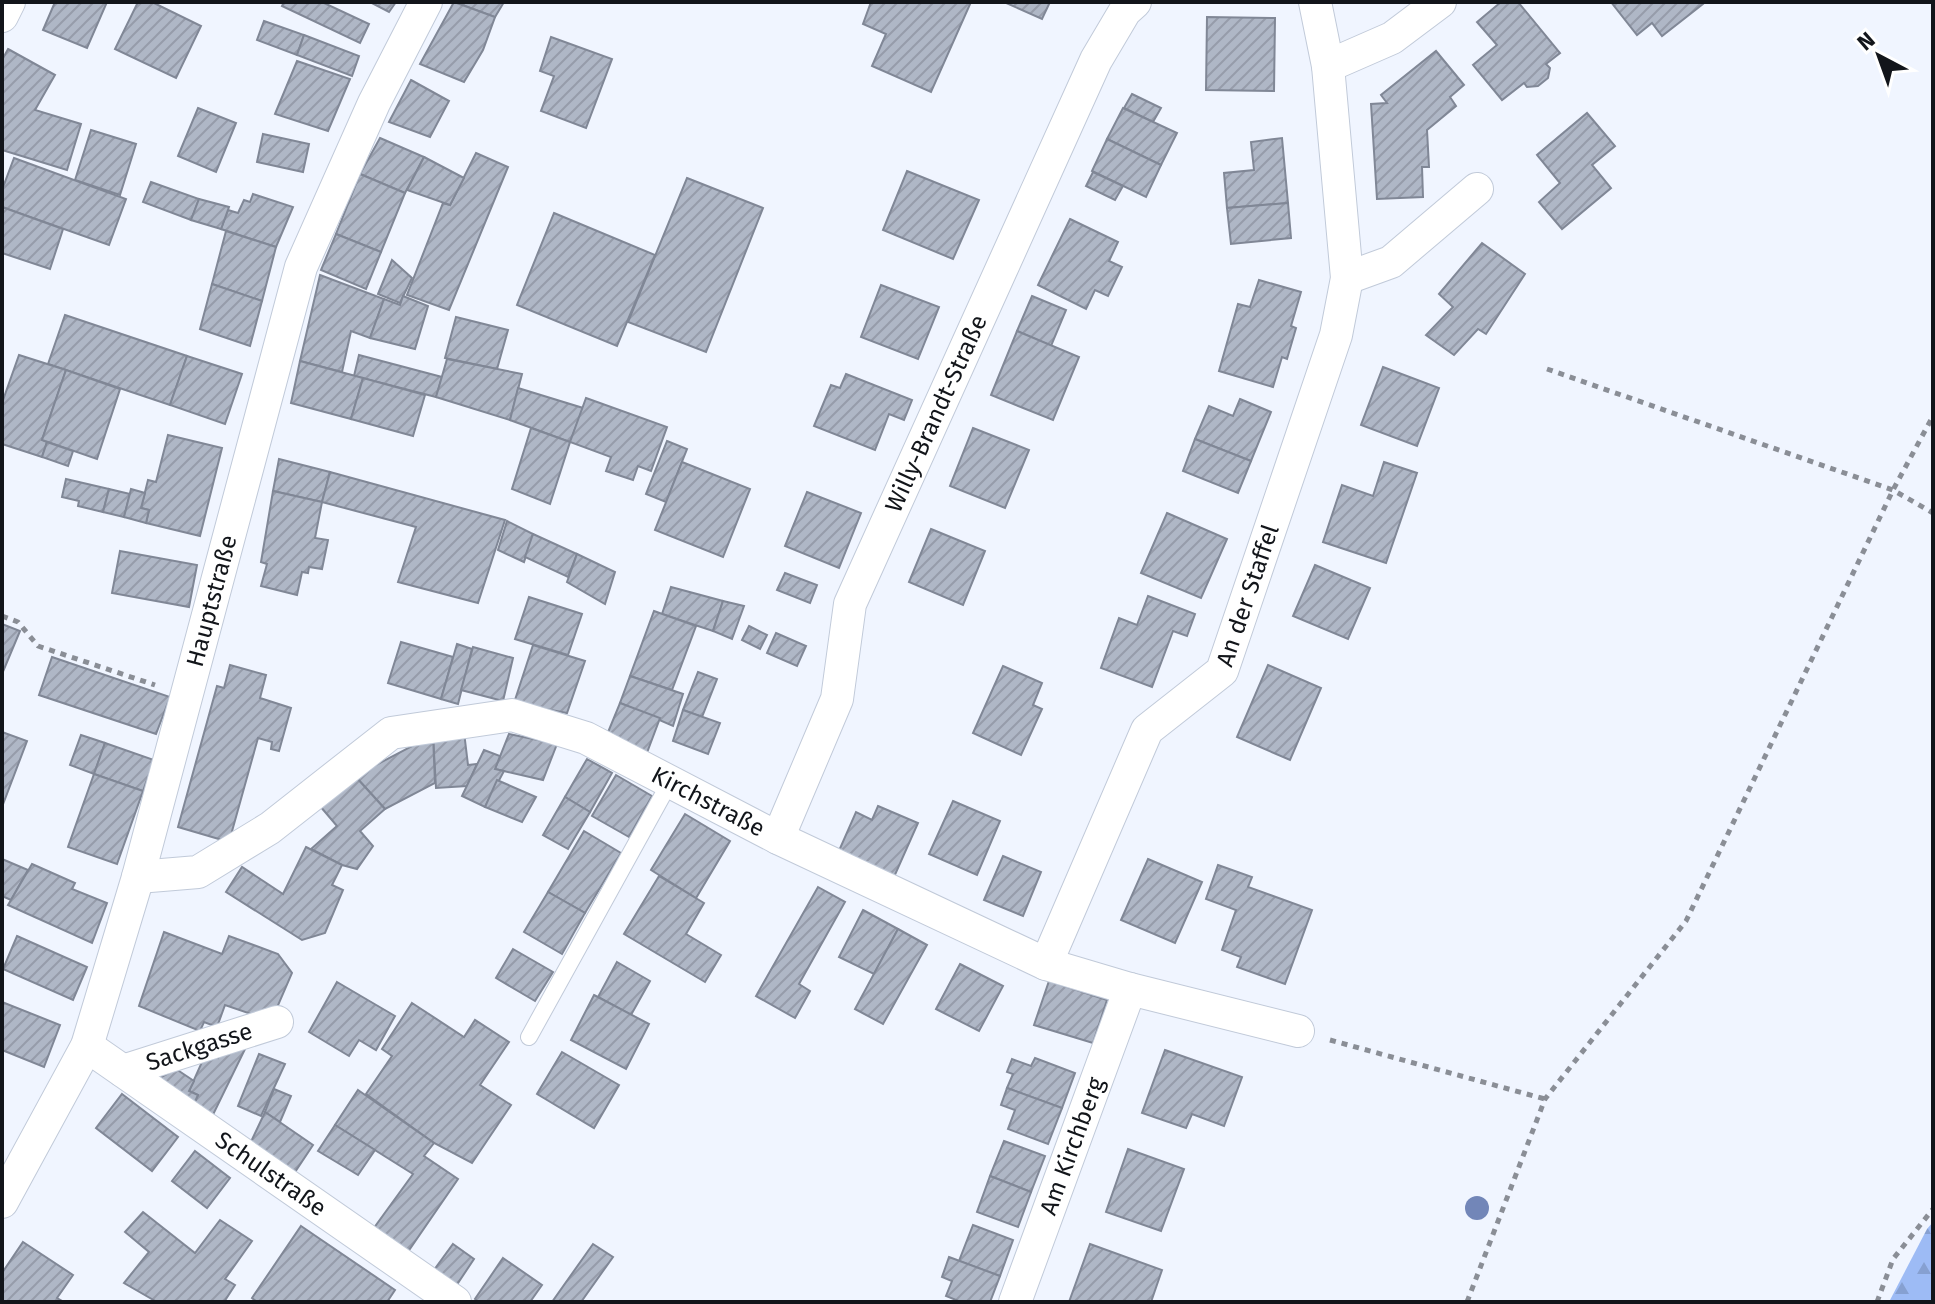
<svg xmlns="http://www.w3.org/2000/svg" width="1935" height="1304" font-family="'Fira Sans',sans-serif">
<style>
.forest{fill:url(#forest-firs)}
.building{fill:url(#building-hatch);stroke:#808796;stroke-width:2}
.lines{fill:none;stroke-linecap:round;stroke-linejoin:round}
.service-casing{stroke:#c1cad9;stroke-width:18}
.minor-casing{stroke:#c1cad9;stroke-width:34}
.path{stroke:#8a8e96;stroke-width:5;stroke-dasharray:6 6;stroke-linecap:butt}
.service{stroke:#fff;stroke-width:16}
.minor{stroke:#fff;stroke-width:32}
.tree{fill:#7286b8}
.labels{text-anchor:middle;stroke-width:7;stroke-linejoin:round;paint-order:stroke}
.street-label{font-size:24px;fill:#12151a;stroke:#fff}
</style>
<defs>
<pattern id="forest-firs" width="22" height="20" patternUnits="userSpaceOnUse" patternTransform="scale(2)"><rect width="22" height="20" fill="#9dbbf5"/><path d="M5 1l3.5 6h-7zM16 11l3.5 6h-7z" fill="#86a0d1"/></pattern>
<pattern id="building-hatch" width="6" height="6" patternUnits="userSpaceOnUse" patternTransform="scale(2)"><rect width="6" height="6" fill="#afb7c6"/><path d="M-1 1l2-2M0 6l6-6M5 7l2-2" fill="none" stroke="#969caa"/></pattern>
</defs>
<rect width="100%" height="100%" fill="#f0f5ff"/>
<polygon class="forest" points="1933,1222 1933,1302 1889,1302 1927,1229"/>
<g class="building">
<polygon points="55,2 107,2 87,48 43,30"/>
<polygon points="138,2 152,2 201,26 176,78 115,49"/>
<polygon points="284,2 322,2 369,24 360,43 282,6"/>
<polygon points="370,2 396,2 389,12"/>
<polygon points="454,2 504,2 495,17"/>
<polygon points="454,2 495,17 483,50 464,82 420,64"/>
<polygon points="871,2 971,2 931,92 872,66 886,34 863,24"/>
<polygon points="1004,2 1050,2 1042,19"/>
<polygon points="1501,2 1518,2 1560,53 1546,64 1550,68 1548,78 1538,86 1527,87 1524,83 1502,100 1473,65 1497,45 1477,22"/>
<polygon points="1611,2 1702,2 1703,4 1662,36 1652,23 1637,35"/>
<polygon points="1207,17 1275,18 1274,91 1206,90"/>
<polygon points="264,21 304,35 297,55 257,40"/>
<polygon points="304,35 359,56 352,76 297,55"/>
<polygon points="551,37 612,59 586,128 541,111 554,76 540,71"/>
<polygon points="8,49 55,75 35,110 81,124 67,170 2,150 2,60"/>
<polygon points="1436,51 1464,85 1450,97 1456,106 1427,130 1429,167 1422,167 1423,197 1377,199 1371,104 1387,103 1381,95"/>
<polygon points="297,61 350,79 328,131 275,114"/>
<polygon points="411,80 449,101 430,137 389,122"/>
<polygon points="1132,94 1161,108 1153,122 1124,108"/>
<polygon points="198,108 236,123 216,172 178,156"/>
<polygon points="1123,108 1177,133 1161,165 1107,139"/>
<polygon points="1587,113 1615,146 1592,165 1611,188 1562,229 1539,202 1560,183 1537,155"/>
<polygon points="91,130 136,144 120,195 75,180"/>
<polygon points="263,134 309,144 303,172 257,162"/>
<polygon points="380,138 424,157 405,193 360,174"/>
<polygon points="1282,138 1288,203 1227,208 1224,173 1254,170 1251,142"/>
<polygon points="1107,139 1161,165 1146,197 1092,171"/>
<polygon points="476,153 508,167 449,310 407,295 443,203 450,205"/>
<polygon points="424,157 464,178 450,205 407,190"/>
<polygon points="14,158 126,199 109,245 2,207 2,190"/>
<polygon points="907,171 979,200 953,259 883,230"/>
<polygon points="1093,172 1123,186 1115,200 1086,186"/>
<polygon points="360,174 405,193 381,252 336,234"/>
<polygon points="687,178 763,208 706,352 628,322"/>
<polygon points="151,182 199,199 191,220 143,202"/>
<polygon points="253,194 293,207 276,247 221,229 228,210 238,213 244,200 250,202"/>
<polygon points="199,199 229,207 221,229 191,220"/>
<polygon points="1288,203 1291,238 1231,244 1227,208"/>
<polygon points="2,207 63,229 50,269 2,253"/>
<polygon points="554,213 655,255 617,346 517,305"/>
<polygon points="1070,219 1118,242 1109,261 1122,267 1108,296 1095,290 1086,309 1038,285"/>
<polygon points="226,231 276,247 262,301 212,284"/>
<polygon points="336,234 381,252 366,289 321,270"/>
<polygon points="1482,243 1525,274 1486,334 1478,329 1454,355 1426,335 1453,307 1439,294"/>
<polygon points="392,260 412,278 400,303 378,294"/>
<polygon points="320,275 384,299 370,338 351,331 342,372 300,361"/>
<polygon points="1259,280 1301,292 1291,326 1296,328 1287,359 1282,357 1273,387 1219,371 1238,304 1250,307"/>
<polygon points="212,284 262,301 250,346 200,329"/>
<polygon points="881,285 939,307 918,359 861,337"/>
<polygon points="403,296 428,306 415,349 370,338 384,299 400,305"/>
<polygon points="1032,296 1066,310 1051,346 1017,331"/>
<polygon points="65,315 187,356 170,405 48,364"/>
<polygon points="456,317 508,330 497,369 445,358"/>
<polygon points="1017,331 1079,357 1053,420 991,395"/>
<polygon points="19,355 66,370 42,440 47,442 42,457 2,444 2,403"/>
<polygon points="359,355 442,377 436,397 354,376"/>
<polygon points="187,356 242,374 225,424 170,405"/>
<polygon points="447,359 522,374 510,420 436,397"/>
<polygon points="300,361 363,378 351,419 291,403"/>
<polygon points="1383,367 1439,388 1417,446 1361,425"/>
<polygon points="66,370 120,389 97,459 42,440"/>
<polygon points="846,374 912,400 904,420 889,414 875,450 814,426 831,385 840,388"/>
<polygon points="363,378 425,395 413,436 351,419"/>
<polygon points="518,388 583,408 570,442 510,420"/>
<polygon points="586,398 667,427 651,471 638,466 633,480 606,471 611,457 570,442"/>
<polygon points="1240,399 1271,412 1251,461 1195,439 1209,406 1233,416"/>
<polygon points="531,428 570,442 550,504 512,489"/>
<polygon points="973,428 1029,450 1005,508 950,486"/>
<polygon points="168,435 222,448 200,536 146,523 149,510 141,508 148,480 156,482"/>
<polygon points="1195,439 1251,461 1238,493 1183,471"/>
<polygon points="667,441 687,449 666,502 646,494"/>
<polygon points="47,442 73,451 68,466 42,457"/>
<polygon points="279,459 330,472 322,502 273,491"/>
<polygon points="682,462 750,489 723,557 655,530"/>
<polygon points="1384,462 1417,473 1386,563 1323,542 1342,485 1373,496"/>
<polygon points="330,472 505,520 478,603 398,582 416,527 322,502"/>
<polygon points="66,479 109,489 103,512 78,506 79,501 62,497"/>
<polygon points="109,489 130,494 124,517 103,512"/>
<polygon points="131,489 145,493 141,508 149,510 146,523 124,517"/>
<polygon points="273,491 322,502 315,538 328,540 322,569 309,567 308,573 302,572 297,595 261,586 267,564 261,562"/>
<polygon points="807,492 861,513 839,568 785,546"/>
<polygon points="1167,513 1227,539 1201,598 1141,573"/>
<polygon points="507,521 533,534 524,562 498,550"/>
<polygon points="931,529 985,551 963,605 909,582"/>
<polygon points="533,534 577,554 568,577 525,557"/>
<polygon points="120,551 197,565 189,607 112,593"/>
<polygon points="577,554 615,572 605,604 567,582"/>
<polygon points="1315,565 1370,588 1348,639 1293,616"/>
<polygon points="785,573 817,585 810,603 777,590"/>
<polygon points="671,587 723,601 713,631 662,614"/>
<polygon points="1148,596 1195,614 1187,636 1173,631 1152,687 1101,668 1119,618 1137,625"/>
<polygon points="529,597 582,614 568,655 515,639"/>
<polygon points="723,601 744,606 732,639 713,631"/>
<polygon points="654,611 696,626 672,690 630,676"/>
<polygon points="2,624 20,631 2,674"/>
<polygon points="749,626 767,635 760,649 742,640"/>
<polygon points="776,633 806,646 797,666 767,653"/>
<polygon points="401,642 453,657 441,699 388,683"/>
<polygon points="457,644 472,649 458,704 441,699"/>
<polygon points="533,645 585,661 567,713 514,703"/>
<polygon points="473,647 513,658 503,701 461,690"/>
<polygon points="52,657 170,697 156,734 39,695"/>
<polygon points="230,665 266,675 260,698 291,708 279,751 271,749 272,742 258,738 229,842 178,827 217,686 224,688"/>
<polygon points="1268,665 1321,688 1290,760 1237,737"/>
<polygon points="1003,666 1042,683 1033,705 1042,709 1021,755 973,733"/>
<polygon points="698,672 717,679 702,717 683,710"/>
<polygon points="630,676 683,694 673,726 620,703"/>
<polygon points="620,703 660,718 645,758 604,742"/>
<polygon points="683,710 720,723 708,754 673,741"/>
<polygon points="2,732 27,741 2,807"/>
<polygon points="464,732 468,765 477,764 467,786 436,788 433,735"/>
<polygon points="509,734 557,744 543,780 495,769"/>
<polygon points="81,735 105,743 94,774 70,765"/>
<polygon points="433,735 435,783 385,809 355,776"/>
<polygon points="105,743 154,760 143,791 94,774"/>
<polygon points="484,750 500,756 495,769 504,771 485,807 462,796"/>
<polygon points="587,759 612,773 590,812 565,797"/>
<polygon points="94,774 143,791 117,864 68,847"/>
<polygon points="616,775 652,796 629,837 592,816"/>
<polygon points="355,776 385,809 360,831 373,846 357,869 342,865 311,849 337,826 320,806"/>
<polygon points="497,780 536,797 522,822 485,807"/>
<polygon points="565,797 590,812 568,849 543,835"/>
<polygon points="953,801 1000,821 977,875 929,854"/>
<polygon points="878,806 918,823 894,877 838,853 856,812 872,820"/>
<polygon points="685,814 730,841 696,898 651,870"/>
<polygon points="584,831 621,853 585,913 548,892"/>
<polygon points="306,847 342,865 332,885 343,890 325,933 302,940 226,892 242,867 283,894"/>
<polygon points="1003,856 1041,872 1023,916 984,900"/>
<polygon points="2,859 28,870 11,900 2,896"/>
<polygon points="1148,859 1202,882 1175,943 1121,920"/>
<polygon points="32,864 75,883 72,889 107,903 92,943 8,905"/>
<polygon points="1218,865 1252,877 1248,887 1312,910 1285,984 1237,967 1241,957 1222,950 1236,910 1206,899"/>
<polygon points="659,876 704,903 686,934 721,955 705,982 624,934"/>
<polygon points="818,887 845,902 799,984 810,991 795,1018 756,996"/>
<polygon points="548,892 585,913 562,954 524,932"/>
<polygon points="863,910 898,929 874,974 839,957"/>
<polygon points="898,929 927,945 883,1024 855,1009"/>
<polygon points="164,932 222,954 229,936 278,954 292,973 276,1010 254,1015 225,1005 217,1027 204,1022 200,1031 139,1006"/>
<polygon points="17,936 87,967 73,1000 3,969"/>
<polygon points="513,949 553,972 535,1001 496,978"/>
<polygon points="617,962 650,981 631,1015 598,997"/>
<polygon points="960,964 1003,986 979,1031 936,1009"/>
<polygon points="1049,981 1107,1000 1093,1043 1034,1025"/>
<polygon points="337,982 395,1016 376,1050 359,1040 349,1056 309,1032"/>
<polygon points="594,995 649,1024 626,1069 571,1040"/>
<polygon points="2,1002 60,1025 44,1067 2,1050"/>
<polygon points="412,1003 464,1037 475,1020 509,1042 480,1085 511,1105 472,1163 434,1143 366,1094 392,1056 382,1049"/>
<polygon points="246,1047 208,1125 189,1115 198,1095 189,1091 206,1053 218,1058 223,1049"/>
<polygon points="1165,1050 1242,1077 1224,1126 1192,1114 1186,1128 1142,1113"/>
<polygon points="562,1052 619,1085 594,1128 537,1094"/>
<polygon points="259,1054 285,1064 261,1116 238,1106"/>
<polygon points="1035,1058 1075,1073 1062,1108 1007,1088 1013,1074 1007,1072 1012,1059 1031,1066"/>
<polygon points="176,1069 194,1081 189,1091 198,1095 189,1115 152,1082"/>
<polygon points="1007,1088 1062,1108 1048,1144 1008,1129 1015,1110 1001,1105"/>
<polygon points="274,1089 291,1096 280,1122 265,1112"/>
<polygon points="358,1090 434,1143 424,1156 458,1179 405,1256 371,1232 413,1174 335,1125"/>
<polygon points="122,1094 178,1137 152,1171 96,1128"/>
<polygon points="265,1112 313,1145 291,1178 248,1148"/>
<polygon points="335,1125 375,1150 358,1175 318,1151"/>
<polygon points="1004,1141 1045,1156 1031,1192 990,1176"/>
<polygon points="1128,1149 1184,1169 1161,1231 1106,1212"/>
<polygon points="195,1151 230,1178 207,1208 172,1181"/>
<polygon points="990,1176 1031,1192 1018,1227 977,1212"/>
<polygon points="143,1212 195,1253 220,1220 252,1241 225,1279 235,1285 224,1302 157,1302 124,1283 149,1252 125,1232"/>
<polygon points="973,1225 1013,1240 1000,1276 959,1261"/>
<polygon points="301,1226 395,1290 387,1302 257,1302 252,1298"/>
<polygon points="23,1242 73,1275 57,1298 64,1302 5,1302 2,1300 2,1273"/>
<polygon points="453,1244 474,1259 456,1286 434,1270"/>
<polygon points="593,1244 613,1257 581,1302 552,1302"/>
<polygon points="1090,1244 1162,1270 1151,1302 1069,1302"/>
<polygon points="949,1257 1000,1276 990,1302 961,1302 946,1296 952,1281 942,1277"/>
<polygon points="503,1258 542,1285 530,1302 478,1302 475,1299"/>
</g>
<g class="lines">
<g class="service-casing">
<polyline id="service" points="529,1037 670,782"/>
</g>
<g class="minor-casing">
<g id="minor">
<polyline points="2,16 9,2"/>
<polyline points="1328,66 1392,38 1440,2"/>
<polyline points="1347,278 1391,262 1477,189"/>
<path id="s1" d="M778,838L837,699L850,604L1096,60L1125,11L1135,2"/>
<path id="s2" d="M138,877L198,872L270,828L391,733L512,715L586,738L778,838L1046,964L1130,989L1298,1031"/>
<path id="s3" d="M1046,964L1147,730L1222,671L1336,335L1347,278L1328,66L1315,2"/>
<path id="s4" d="M87,1046L455,1302"/>
<path id="s5" d="M123,1071L277,1022"/>
<path id="s6" d="M2,1202L87,1046L138,877L301,267L374,103L426,2"/>
<path id="s7" d="M1015,1302L1130,989"/>
</g>
</g>
<g class="path">
<polyline points="1547,369 1893,490 1933,513"/>
<polyline points="2,616 18,622 38,646 155,685"/>
<polyline points="1330,1040 1545,1099"/>
<polyline points="1467,1302 1545,1099 1686,921 1893,490 1933,416"/>
<polyline points="1877,1302 1893,1259 1933,1209"/>
</g>
<use href="#service" class="service"/>
<use href="#minor" class="minor"/>
</g>
<circle class="tree" cx="1477" cy="1208" r="12"/>
<g class="labels">
<g class="street-label">
<text dy="8" stroke="none"><textPath href="#s1" startOffset="456">Willy-Brandt-Straße</textPath></text>
<text dy="8" stroke="none"><textPath href="#s3" startOffset="430">An der Staffel</textPath></text>
<text dy="8" stroke="none"><textPath href="#s6" startOffset="640">Hauptstraße</textPath></text>
<text dy="8" stroke="none"><textPath href="#s2" startOffset="636">Kirchstraße</textPath></text>
<text dy="8" stroke="none"><textPath href="#s5" startOffset="80">Sackgasse</textPath></text>
<text dy="8" stroke="none"><textPath href="#s7" startOffset="166">Am Kirchberg</textPath></text>
<text dy="8" stroke="none"><textPath href="#s4" startOffset="224">Schulstraße</textPath></text>
</g>
</g>
<rect width="1935" height="1304" fill="none" stroke="#12151a" stroke-width="8"/>
<g transform="translate(1879 56) rotate(319)" stroke="#ffffff" stroke-width="6" paint-order="stroke">
<path d="M0-6L14 30L0 20L-14 30Z" fill="#12151a"/>
<text y="-12" font-size="22" font-weight="bold" text-anchor="middle" fill="#12151a">N</text>
</g>
</svg>
